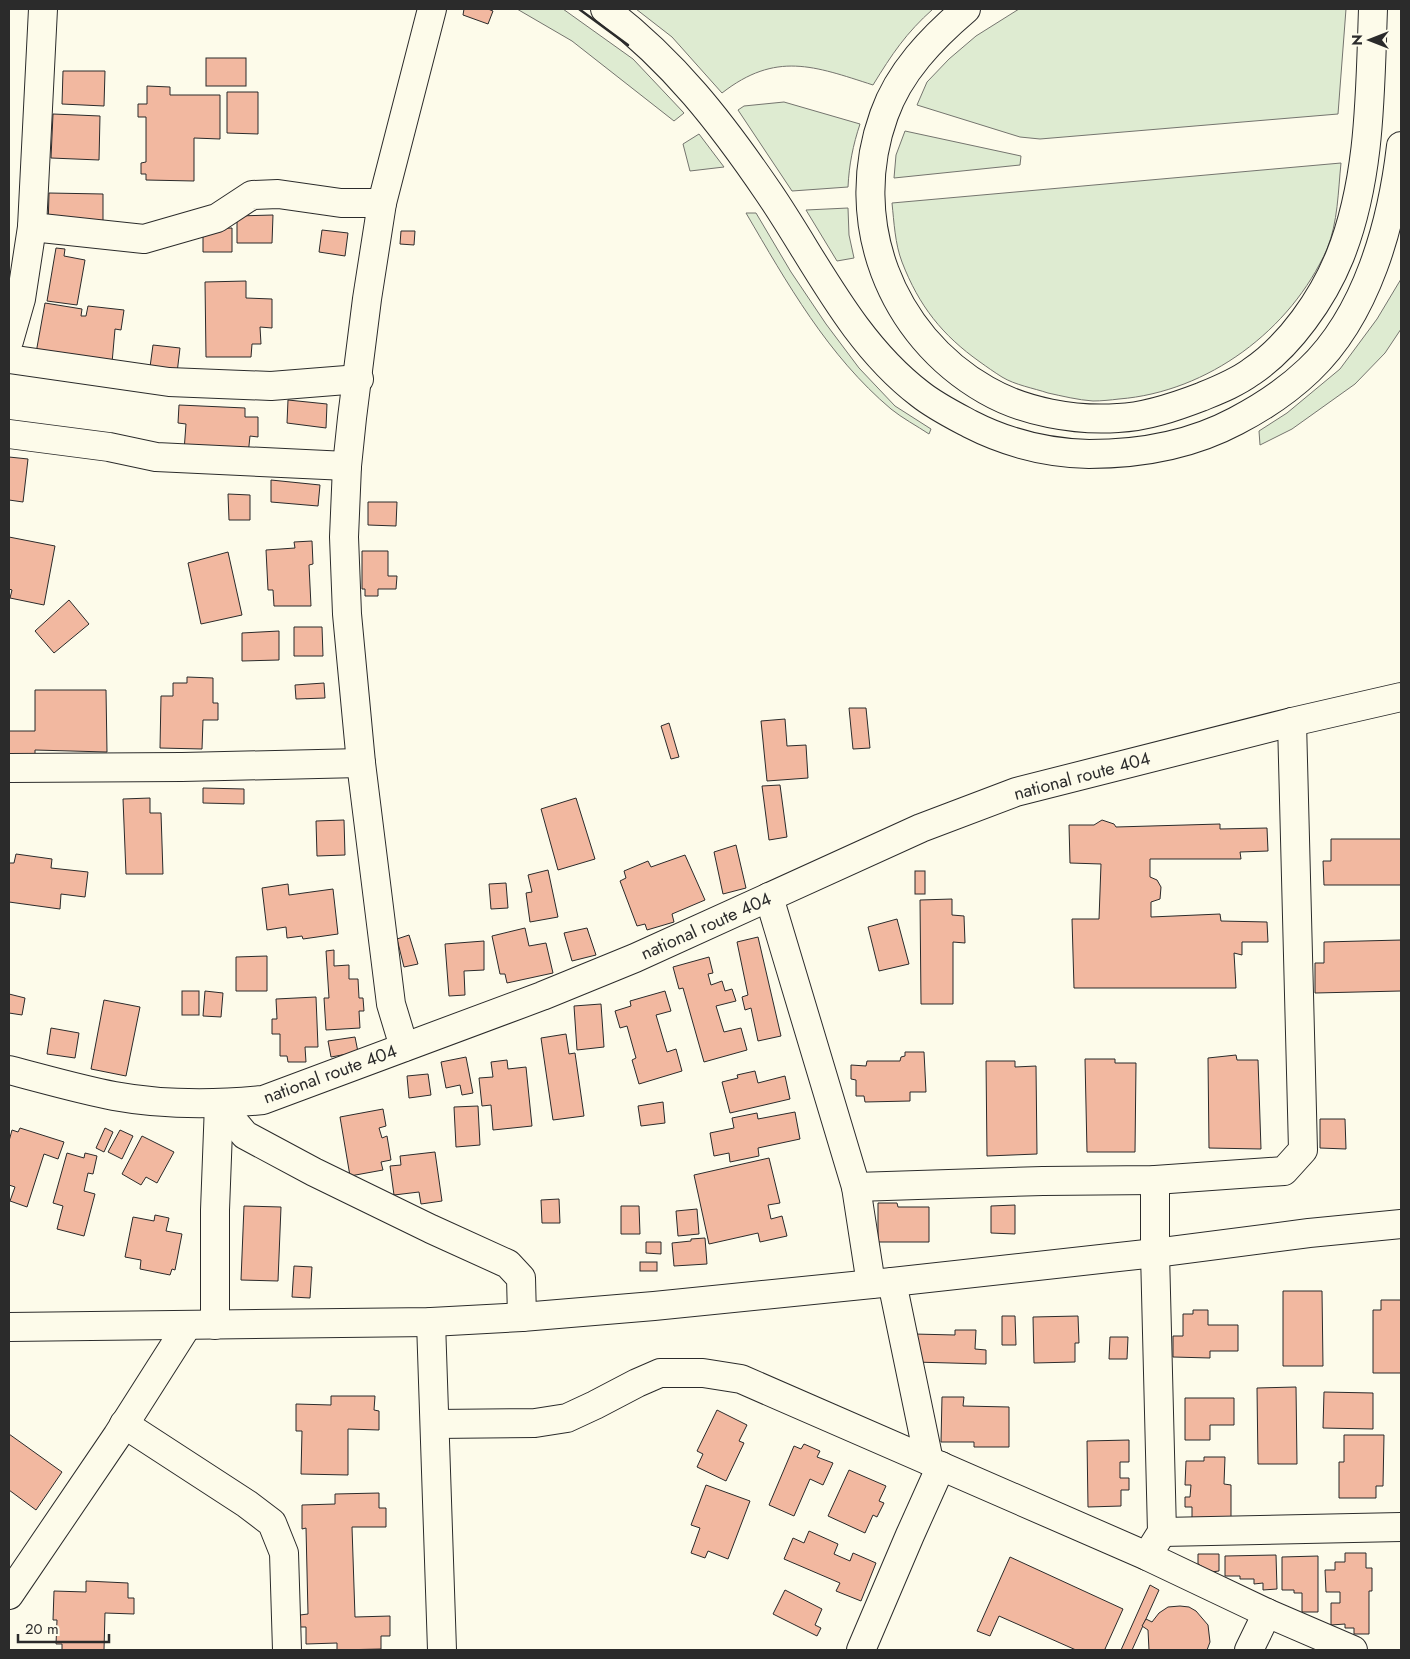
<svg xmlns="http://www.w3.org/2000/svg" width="1410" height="1659" font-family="Jost,sans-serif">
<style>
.green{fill:#deebd1;stroke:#74746e}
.building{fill:#f2b8a0;stroke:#2b2b2b}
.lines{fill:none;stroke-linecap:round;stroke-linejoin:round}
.street-casing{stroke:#2b2b2b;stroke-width:30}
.highway-casing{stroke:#2b2b2b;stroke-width:30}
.street{stroke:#fdfbea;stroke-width:28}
.highway{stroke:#fdfbea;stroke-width:28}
.wall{stroke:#2b2b2b;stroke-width:2.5}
.labels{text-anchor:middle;stroke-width:4;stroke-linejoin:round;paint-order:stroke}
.street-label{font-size:18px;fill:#2b2b2b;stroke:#fdfbea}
</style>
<rect width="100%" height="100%" fill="#fdfbea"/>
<g class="green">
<polygon points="517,9 563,9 633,59 684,113 674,121 572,41"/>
<path d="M636,9H933C906,33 892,54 873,85C814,66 776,51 722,93L672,37Z"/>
<polygon points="1019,9 1346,9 1338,114 1040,139 1020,137 917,105 927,82 949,59 976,36"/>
<path d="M784,102L860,124C853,145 849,165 848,187L792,191L738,110L744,106Z"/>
<polygon points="905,131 1021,156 1020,165 894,178 896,155"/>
<polygon points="699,134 724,167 690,171 683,144"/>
<path d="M1341,163C1338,192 1338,222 1327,249C1291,330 1208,392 1119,399C1111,400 1101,401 1093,401C1078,400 1062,396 1048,393C1033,388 1015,385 1002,377C994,372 987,367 980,362C942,335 919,306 902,262C895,244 894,222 892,203Z"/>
<polygon points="848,208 849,235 854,258 837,261 806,210"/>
<path d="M746,213H756L791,272L826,324L859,368L895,406L931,429L929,434C917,426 902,418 891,409C828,356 787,283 746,213Z"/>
<polygon points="1401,279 1401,329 1385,353 1355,384 1292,429 1260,445 1259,431 1287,413 1340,369 1377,319"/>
</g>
<g class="building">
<polygon points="464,9 488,9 493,11 488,24 463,15"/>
<rect x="206" y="58" width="40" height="28"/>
<polygon points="63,71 105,71 104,106 62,104"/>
<polygon points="147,86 170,87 170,95 220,95 220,139 194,138 194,181 146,180 146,174 141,174 141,163 146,162 146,117 138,117 138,104 147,104"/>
<polygon points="227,92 258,92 258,134 227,133"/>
<polygon points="53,114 100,116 99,160 51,158"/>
<polygon points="49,193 103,194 103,229 48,228"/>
<polygon points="273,215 272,243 237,243 237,216"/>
<polygon points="232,228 232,252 203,252 203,229"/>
<polygon points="322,230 348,233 345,256 319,252"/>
<polygon points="401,231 415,231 414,245 400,244"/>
<polygon points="56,248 65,249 64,256 85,260 77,305 47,301"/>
<polygon points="246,281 246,298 272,299 272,328 260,327 261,344 252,344 251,357 206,357 205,282"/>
<polygon points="45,303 82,309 81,316 86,316 88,306 124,310 121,330 115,329 112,363 150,367 153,345 180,348 177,373 36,353"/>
<polygon points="288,400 327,404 326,428 287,423"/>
<polygon points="179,405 245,408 245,417 258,417 258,437 250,436 248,455 184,451 186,424 178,423"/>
<polygon points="9,457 28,459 23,502 9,500"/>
<polygon points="271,480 320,485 318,506 271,502"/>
<polygon points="228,494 250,495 250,520 229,520"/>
<polygon points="368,502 397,502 396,526 368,525"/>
<polygon points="9,537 55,546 44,605 10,598 12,590 9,589"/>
<polygon points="312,541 313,564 309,565 311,606 274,606 273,590 268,590 266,550 295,548 294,542"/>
<polygon points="362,551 388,551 388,576 397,576 396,589 378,589 378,596 365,596 365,589 362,589"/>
<polygon points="228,552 242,615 201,624 188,563"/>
<polygon points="69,600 89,624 54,653 35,631"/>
<polygon points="294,627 322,627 323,656 294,656"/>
<polygon points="279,631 279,660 242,661 242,633"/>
<polygon points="187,677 213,678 213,703 218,703 218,720 203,720 202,749 160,748 161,696 173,696 173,683 187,683"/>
<polygon points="324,683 325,698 296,699 295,685"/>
<polygon points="35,690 106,690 107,752 35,750 35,763 9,761 9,731 35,731"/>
<polygon points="849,708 866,708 870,748 853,749"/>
<polygon points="785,719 787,746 806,745 808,778 767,781 761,721"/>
<polygon points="669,723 679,757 671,759 661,726"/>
<polygon points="780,785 787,837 769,840 762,786"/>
<polygon points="203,788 244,789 244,804 203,803"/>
<polygon points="150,798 150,813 161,813 163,874 126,874 123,799"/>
<polygon points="576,798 595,859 558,870 541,809"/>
<polygon points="344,820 345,855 317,856 316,821"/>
<polygon points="1102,820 1114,824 1116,827 1220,824 1220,829 1267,828 1268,851 1240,852 1241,859 1150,859 1150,877 1157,880 1161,887 1160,899 1151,902 1151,917 1220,914 1221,921 1267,922 1268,942 1242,942 1242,955 1234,953 1236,988 1074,988 1072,919 1099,919 1101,864 1070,863 1069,825 1094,825"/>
<polygon points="1331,839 1401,839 1401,885 1324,885 1323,861 1331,861"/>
<polygon points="736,845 746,888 723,894 714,852"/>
<polygon points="16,854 52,859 51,868 88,872 85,897 61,894 60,909 9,902 9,863 14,863"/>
<polygon points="685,855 705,900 672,914 674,922 647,930 645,924 637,926 620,881 626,878 624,871 648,861 651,867"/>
<polygon points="548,870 558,917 530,922 526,893 532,892 528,875"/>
<rect x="915" y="871" width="10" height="23"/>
<polygon points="506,883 508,908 491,909 489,884"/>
<polygon points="288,884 289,895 333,889 338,934 303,939 302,936 287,938 286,927 267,930 262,888"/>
<polygon points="952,899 952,915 964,916 965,943 953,942 953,1004 921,1004 920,900"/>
<polygon points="897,919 909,964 879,971 868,927"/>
<polygon points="525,928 529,946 546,943 553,973 507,983 505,974 500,974 492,936"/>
<polygon points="587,928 596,955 572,961 564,933"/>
<polygon points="409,935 418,964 404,967 397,939"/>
<polygon points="758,937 781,1036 758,1041 751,1008 745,1010 742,997 748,995 737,942"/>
<polygon points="1401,940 1401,991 1315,993 1315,963 1324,963 1324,942"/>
<polygon points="484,941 484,970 464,971 465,995 449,996 445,944"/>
<polygon points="334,950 334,966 349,965 349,979 358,979 359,998 363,998 364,1011 359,1011 360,1028 326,1030 324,998 329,998 326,951"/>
<polygon points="267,956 267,991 236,991 236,957"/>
<polygon points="709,957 713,973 708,974 711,985 722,981 725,991 732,989 736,1001 716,1006 724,1032 741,1028 747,1050 704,1062 683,988 679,989 673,967"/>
<rect x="182" y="991" width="17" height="24"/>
<polygon points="205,991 223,993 221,1017 203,1016"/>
<polygon points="665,991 671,1011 656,1015 667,1052 676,1049 682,1071 639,1084 632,1060 636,1058 627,1026 620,1028 615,1011 631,1006 630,1001"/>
<polygon points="9,994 25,998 22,1015 9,1013"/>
<polygon points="316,997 318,1047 305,1047 306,1062 288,1062 287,1056 280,1056 280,1034 272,1034 272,1019 277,1019 276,999"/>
<polygon points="104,1000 140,1007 126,1076 91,1069"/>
<polygon points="601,1004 604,1047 577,1050 574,1006"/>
<polygon points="51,1028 79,1033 75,1058 47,1054"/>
<polygon points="566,1034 569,1054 575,1053 584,1116 553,1120 541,1038"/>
<polygon points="355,1037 358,1052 331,1057 328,1041"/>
<polygon points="905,1052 924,1052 926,1092 910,1092 910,1101 865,1102 864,1096 856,1096 856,1080 851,1079 851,1065 866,1066 867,1061 900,1061 901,1057 905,1056"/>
<polygon points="1236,1055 1237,1060 1258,1060 1261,1149 1209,1148 1208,1058"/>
<polygon points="466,1057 473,1093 462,1095 460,1085 446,1088 441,1062"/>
<polygon points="1085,1059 1115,1059 1115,1063 1136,1063 1135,1152 1087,1152"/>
<polygon points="507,1060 508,1069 526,1067 532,1126 493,1130 491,1105 482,1106 479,1078 493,1077 491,1062"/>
<polygon points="986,1061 1015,1061 1015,1067 1036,1066 1037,1154 987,1156"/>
<polygon points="755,1071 758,1083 785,1076 790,1099 730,1113 722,1082 738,1078 737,1075"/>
<polygon points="428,1074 431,1095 409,1098 407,1076"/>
<polygon points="663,1102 665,1123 641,1126 638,1106"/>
<polygon points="478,1106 480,1145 456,1147 454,1107"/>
<polygon points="383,1109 386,1126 379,1128 382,1138 387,1136 391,1160 381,1162 383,1170 350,1176 340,1117"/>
<polygon points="795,1112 800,1139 758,1148 759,1156 730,1162 729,1153 714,1156 710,1133 734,1128 732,1118 757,1113 758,1119"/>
<polygon points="1320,1119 1345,1119 1346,1149 1320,1148"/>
<polygon points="20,1128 64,1142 58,1159 44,1154 27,1207 10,1201 15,1187 9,1185 9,1141 12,1130 18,1132"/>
<polygon points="105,1128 113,1132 104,1152 96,1148"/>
<polygon points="120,1130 133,1136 122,1159 108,1152"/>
<polygon points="142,1136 174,1152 157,1183 146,1177 141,1185 122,1174"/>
<polygon points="435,1152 442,1201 421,1204 419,1192 394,1195 390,1166 401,1165 400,1156"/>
<polygon points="67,1153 84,1158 85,1153 97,1156 93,1174 88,1173 84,1191 95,1194 84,1236 57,1229 63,1206 53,1203"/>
<polygon points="769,1158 780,1203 768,1205 771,1219 782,1216 787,1236 760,1242 758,1233 709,1244 694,1175"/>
<polygon points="559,1199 560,1223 542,1223 541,1200"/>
<polygon points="878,1203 897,1203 898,1207 929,1207 929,1242 878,1242"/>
<polygon points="1015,1205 1015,1234 991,1233 991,1206"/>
<polygon points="244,1206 281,1207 278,1281 241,1280"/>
<polygon points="621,1206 639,1206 640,1234 621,1234"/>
<polygon points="697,1209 699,1234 678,1236 676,1211"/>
<polygon points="155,1215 169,1218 166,1231 182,1234 175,1270 172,1269 170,1275 140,1269 141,1260 125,1257 133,1217 154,1221"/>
<polygon points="705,1238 707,1264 674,1266 672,1243 691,1241 691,1239"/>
<polygon points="646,1242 661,1242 661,1254 646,1253"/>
<rect x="640" y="1262" width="17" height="9"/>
<polygon points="294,1266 312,1267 310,1298 292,1297"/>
<polygon points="1283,1291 1322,1291 1323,1366 1283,1366"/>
<polygon points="1381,1300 1401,1300 1401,1373 1373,1373 1373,1310 1381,1310"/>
<polygon points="1193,1310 1208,1310 1208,1325 1238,1325 1238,1351 1210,1351 1210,1358 1173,1357 1173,1336 1183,1336 1183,1314 1193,1314"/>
<polygon points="1002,1316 1015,1316 1016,1345 1002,1345"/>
<polygon points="1078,1316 1079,1343 1075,1343 1075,1362 1034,1363 1033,1317"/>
<polygon points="955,1330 976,1330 975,1349 986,1350 986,1364 914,1362 914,1334 955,1335"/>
<polygon points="1110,1337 1128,1337 1127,1359 1109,1359"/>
<polygon points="1296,1387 1297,1464 1258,1464 1257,1388"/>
<polygon points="1324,1392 1373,1393 1373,1429 1323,1428"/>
<polygon points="331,1396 375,1396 374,1410 379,1411 379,1430 348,1429 348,1475 301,1474 302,1431 296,1431 296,1404 331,1405"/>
<polygon points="942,1397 964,1397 963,1406 1009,1407 1009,1447 974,1447 974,1442 941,1442"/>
<polygon points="1185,1398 1234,1398 1234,1425 1210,1425 1210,1440 1185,1440"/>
<polygon points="717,1410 747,1425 739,1441 744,1443 726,1481 697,1467 703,1454 697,1451"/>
<polygon points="9,1434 62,1472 36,1510 9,1490"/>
<polygon points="1344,1435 1384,1435 1383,1486 1376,1486 1376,1498 1339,1498 1339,1462 1344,1462"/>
<polygon points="1129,1440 1129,1462 1120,1462 1120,1478 1129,1478 1129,1490 1121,1490 1121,1506 1088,1507 1087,1441"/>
<polygon points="804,1444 820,1451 817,1457 833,1463 823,1485 810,1479 794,1516 769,1505 794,1446 801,1449"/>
<polygon points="1204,1457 1225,1457 1224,1484 1231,1485 1231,1518 1192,1518 1192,1507 1185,1507 1185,1497 1190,1497 1191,1485 1185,1485 1186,1461 1204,1461"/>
<polygon points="849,1470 886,1486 879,1501 884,1503 877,1517 873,1515 865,1533 828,1516"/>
<polygon points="706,1485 750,1501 728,1559 708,1551 705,1558 691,1553 700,1528 691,1525"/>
<polygon points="379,1493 379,1508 386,1508 386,1527 352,1527 355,1617 390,1616 390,1636 381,1636 381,1649 337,1650 337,1643 306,1644 306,1627 300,1627 300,1615 308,1614 306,1528 302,1529 302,1505 335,1504 335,1494"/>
<polygon points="809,1531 838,1544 834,1554 850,1561 853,1553 876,1563 861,1601 836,1591 840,1583 784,1559 793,1538 804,1543"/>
<polygon points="1345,1553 1366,1553 1366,1568 1372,1568 1372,1591 1369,1591 1369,1634 1354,1634 1354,1628 1345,1628 1345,1624 1331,1625 1331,1603 1340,1603 1340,1592 1326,1592 1325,1570 1335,1570 1335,1562 1345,1562"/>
<polygon points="1198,1554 1219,1554 1219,1571 1211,1572 1198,1564"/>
<polygon points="1276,1555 1277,1589 1263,1590 1263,1583 1254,1584 1254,1579 1240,1579 1240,1576 1225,1576 1225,1556"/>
<polygon points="1318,1556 1318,1612 1302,1612 1302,1593 1294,1593 1294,1590 1282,1590 1282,1557"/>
<polygon points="1010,1557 1123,1609 1105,1649 1107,1650 1076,1650 999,1616 990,1636 977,1631"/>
<polygon points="86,1581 128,1583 128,1598 134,1598 134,1614 105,1613 104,1650 62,1650 62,1644 56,1644 57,1620 53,1620 54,1591 86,1592"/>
<polygon points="1150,1585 1159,1590 1132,1650 1121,1650"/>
<polygon points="785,1590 822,1609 815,1625 821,1628 817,1636 773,1614"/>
<polygon points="1180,1606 1189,1607 1196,1611 1208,1625 1210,1642 1207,1650 1149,1650 1148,1630 1142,1626 1146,1619 1152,1622 1159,1613 1168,1607"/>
</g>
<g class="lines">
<g class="street-casing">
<g id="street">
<polyline points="32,227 144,239 217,218 252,195 278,194 341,203 382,203"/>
<polyline points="9,341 21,299 32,227 43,9"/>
<polyline points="9,359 169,382 271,386 359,379"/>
<polyline points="9,434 109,447 156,457 347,466"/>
<polyline points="9,768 182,767 361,763"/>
<polyline points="769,897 856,1187 871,1284"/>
<polyline points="404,1047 391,1004 361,763 347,614 344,537 347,466 352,418 367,299 382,203 432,9"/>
<polyline points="219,1104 245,1135 314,1172 431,1229 508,1264 521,1278 522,1317"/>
<polyline points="856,1187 1043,1181 1155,1180 1284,1171 1303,1150 1292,722"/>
<polyline points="892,1282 929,1461"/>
<polyline points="431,1322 442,1650"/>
<polyline points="215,1325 215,1210 219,1104"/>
<polyline points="9,1327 431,1322 522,1317 654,1306 892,1282 1155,1253 1309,1233 1401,1224"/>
<polyline points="124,1424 247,1504 272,1523 284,1553 287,1650"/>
<polyline points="435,1424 535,1423 567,1418 595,1405 637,1383 660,1373 703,1373 741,1379 1147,1556 1267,1613 1353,1650"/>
<polyline points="1162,1532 1401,1527"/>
<polyline points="1147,1556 1162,1532 1155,1253 1155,1180"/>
<polyline points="9,1595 117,1436 187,1326"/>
<polyline points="861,1650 910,1535 941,1466"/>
<polyline points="1249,1650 1267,1613"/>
</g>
</g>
<g class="highway-casing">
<g id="highway">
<path d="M605,9C674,62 720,121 769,193C816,262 852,342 920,394C935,406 953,415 970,424C1007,443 1048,453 1089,454C1140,454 1191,445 1236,421C1263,407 1287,391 1309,370C1367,315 1392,224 1401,146"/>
<path d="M966,9C932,38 899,72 884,115C846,220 890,335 986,390C1024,412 1075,421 1118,418C1146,417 1175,407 1201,397C1218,390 1236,383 1251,372C1290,346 1323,298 1340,256C1371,178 1370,91 1373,9"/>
<path d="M9,1070C44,1079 78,1089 114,1096C163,1105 213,1105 263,1100L542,996L635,958L921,828L1016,792L1292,722L1401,697"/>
</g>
</g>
<use href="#street" class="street"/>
<use href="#highway" class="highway"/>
<polyline class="wall" points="579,9 628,45"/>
</g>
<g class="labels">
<g class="street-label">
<text transform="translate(1082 776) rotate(-15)" y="6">national route 404</text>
<text transform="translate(706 926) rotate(-24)" y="6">national route 404</text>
<text transform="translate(330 1074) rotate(-20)" y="6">national route 404</text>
</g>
</g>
<rect width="1410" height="1659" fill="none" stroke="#2b2b2b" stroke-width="20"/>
<g transform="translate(1370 40) rotate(270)" stroke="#fdfbea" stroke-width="4" paint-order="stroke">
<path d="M0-4L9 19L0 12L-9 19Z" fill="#2b2b2b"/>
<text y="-8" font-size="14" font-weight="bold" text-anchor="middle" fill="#2b2b2b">N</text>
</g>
<path d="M18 1634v8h91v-8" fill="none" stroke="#2b2b2b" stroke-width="2.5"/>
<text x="25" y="1634" font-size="15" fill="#2b2b2b" stroke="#fdfbea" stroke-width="4" paint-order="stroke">20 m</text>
</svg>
